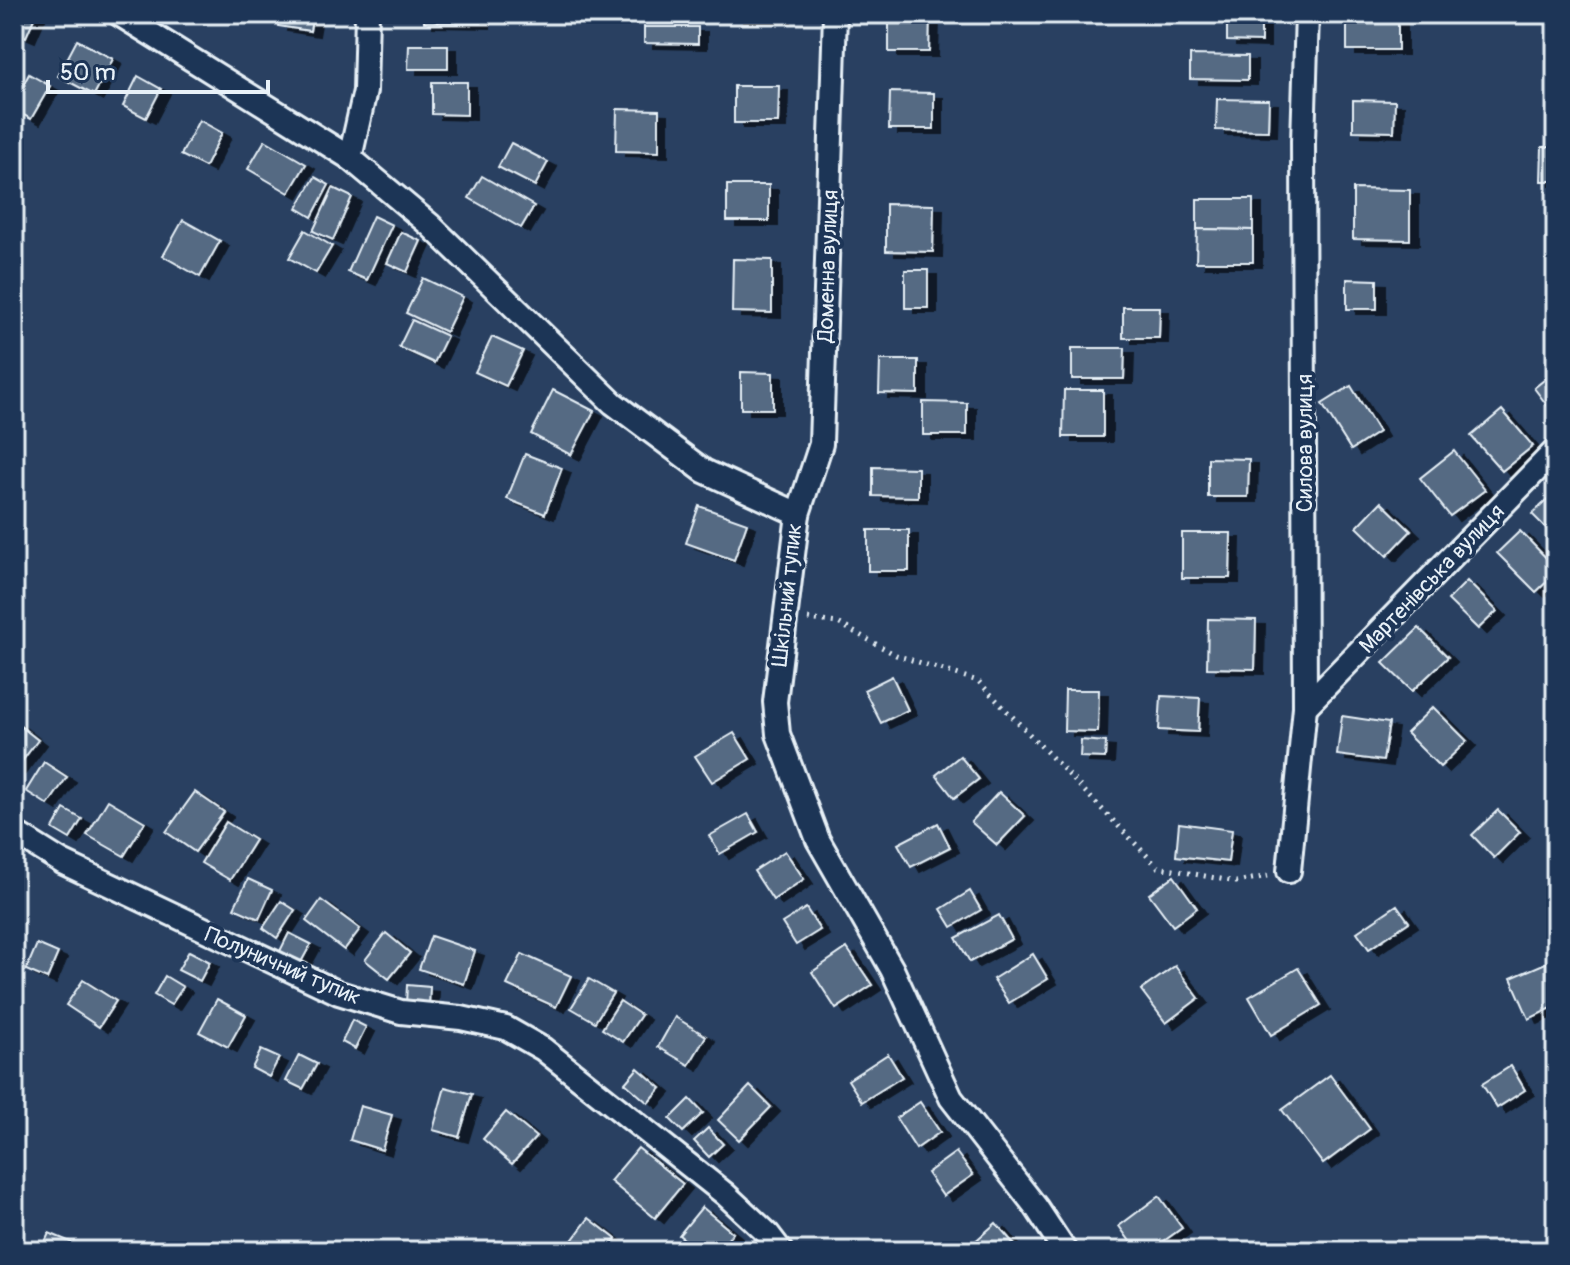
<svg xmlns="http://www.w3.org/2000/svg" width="1570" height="1265" font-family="Pangolin,sans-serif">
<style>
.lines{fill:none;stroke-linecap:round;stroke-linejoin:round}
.stream{stroke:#9dabbd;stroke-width:9}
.building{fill:#556a83;stroke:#e8f1f8;stroke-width:2;filter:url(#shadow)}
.street-casing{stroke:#e8f1f8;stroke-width:28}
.path{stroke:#e8f1f8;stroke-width:5;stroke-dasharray:2 6;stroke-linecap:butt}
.street{stroke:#1d3557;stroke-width:22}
.labels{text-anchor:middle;stroke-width:8;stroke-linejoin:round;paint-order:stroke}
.street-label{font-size:22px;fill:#e8f1f8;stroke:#1d3557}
</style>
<defs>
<filter id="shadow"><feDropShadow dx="9" dy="5" stdDeviation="0" flood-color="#0009"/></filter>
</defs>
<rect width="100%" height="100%" fill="#294061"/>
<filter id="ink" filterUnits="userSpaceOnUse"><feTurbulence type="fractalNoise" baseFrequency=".0125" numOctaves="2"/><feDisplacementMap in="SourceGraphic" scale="16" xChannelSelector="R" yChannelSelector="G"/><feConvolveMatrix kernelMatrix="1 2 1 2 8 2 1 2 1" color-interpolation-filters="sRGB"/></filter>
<g filter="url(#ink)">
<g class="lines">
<polyline class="stream" points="1546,1251 1556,1243"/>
</g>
<g class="building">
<polygon points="14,14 36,14 26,37 14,32"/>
<polygon points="280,14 313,14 310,31 278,26"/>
<polygon points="424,14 481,14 481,23 424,22"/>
<rect x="734" y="14" width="48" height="4"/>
<polygon points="889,14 930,14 929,52 889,52"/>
<polygon points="1227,14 1261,14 1261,42 1227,41"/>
<rect x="1347" y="14" width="51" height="36"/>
<polygon points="644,27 698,27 698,44 644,43"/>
<polygon points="77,40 113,59 94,95 58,76"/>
<polygon points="409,45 448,45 448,69 408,69"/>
<polygon points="1190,55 1248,56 1248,80 1190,79"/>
<polygon points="29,74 50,86 31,119 14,110 14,102"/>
<polygon points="138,76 161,89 146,118 123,106"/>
<polygon points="432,82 467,82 467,115 432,114"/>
<polygon points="734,86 779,86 778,123 734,123"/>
<polygon points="890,92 934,93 934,129 889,129"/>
<polygon points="1217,99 1269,100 1268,131 1216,130"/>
<polygon points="1353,100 1395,101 1394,132 1353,131"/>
<polygon points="617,109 659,110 659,152 616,151"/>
<polygon points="199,120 222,133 205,167 181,155"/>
<polygon points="265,140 306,164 289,193 248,169"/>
<polygon points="511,143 548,162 535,186 498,167"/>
<polygon points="1542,147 1556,147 1556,181 1541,181"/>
<polygon points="482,176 534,206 521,228 469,198"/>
<polygon points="315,177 329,185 312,217 297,208"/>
<rect x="727" y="185" width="42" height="36"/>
<polygon points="333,188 352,197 333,240 313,231"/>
<polygon points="1353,189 1410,190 1410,240 1353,239"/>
<polygon points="1197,199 1253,199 1253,230 1197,229"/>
<polygon points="886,204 934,205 933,252 886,251"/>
<polygon points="373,216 392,225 367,280 348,272"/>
<polygon points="183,220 220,241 200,277 163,256"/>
<polygon points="1197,229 1253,230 1253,262 1196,262"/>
<polygon points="305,230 332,246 316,273 289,258"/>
<polygon points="401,232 421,241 407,272 387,263"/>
<polygon points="733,259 772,260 772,313 732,312"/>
<rect x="905" y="270" width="23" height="38"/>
<polygon points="423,278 463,297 446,332 406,313"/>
<polygon points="1347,279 1377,280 1377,309 1347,309"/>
<polygon points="1123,307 1160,307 1159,338 1123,338"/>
<polygon points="412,320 447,336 434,363 399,347"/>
<polygon points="492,337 523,351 506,386 475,372"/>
<polygon points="1072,348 1125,348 1124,379 1072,379"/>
<polygon points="880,360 918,360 918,394 879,393"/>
<polygon points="741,372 773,373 773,409 741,409"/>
<polygon points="1553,373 1556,377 1556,417 1534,388"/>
<polygon points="1351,386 1379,432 1351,450 1322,404"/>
<polygon points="553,390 594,411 571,455 531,434"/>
<polygon points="1064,390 1103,390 1103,437 1063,437"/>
<polygon points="923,402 967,403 967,435 923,435"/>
<polygon points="1502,410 1533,446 1502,471 1471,436"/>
<polygon points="1454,451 1485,490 1450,516 1420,478"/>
<polygon points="525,454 562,468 545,514 507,499"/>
<polygon points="1208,458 1249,459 1248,497 1208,497"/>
<polygon points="873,467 918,468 918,497 873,496"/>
<polygon points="1556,492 1556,538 1532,514"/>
<polygon points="1381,502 1411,531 1387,556 1357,527"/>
<polygon points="699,506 747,523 734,560 686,543"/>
<rect x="868" y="530" width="41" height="41"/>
<polygon points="1520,531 1556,568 1556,573 1536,592 1497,553"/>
<polygon points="1182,533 1231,533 1230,578 1182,578"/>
<polygon points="1467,581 1497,611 1478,629 1448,600"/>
<polygon points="1208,619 1256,620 1255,669 1207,668"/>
<polygon points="1419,628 1448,657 1412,691 1383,663"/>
<polygon points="892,676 908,710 881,723 864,690"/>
<polygon points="1065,690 1099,690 1098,732 1064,731"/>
<polygon points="1161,696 1200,698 1198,732 1159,730"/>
<polygon points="1433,707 1467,741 1440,767 1406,733"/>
<polygon points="1342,716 1389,723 1383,761 1337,755"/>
<polygon points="14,721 38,740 16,769 14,768"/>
<polygon points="734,733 750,759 712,782 695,756"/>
<polygon points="1081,740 1106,742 1105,758 1080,757"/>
<polygon points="960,756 979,779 954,798 936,775"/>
<polygon points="44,762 67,777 48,805 26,791"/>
<polygon points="195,792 224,812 195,852 166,832"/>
<polygon points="999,792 1025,816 997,845 971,822"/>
<polygon points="108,800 145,822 124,856 87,835"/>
<polygon points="64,809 82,819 70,839 53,829"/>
<polygon points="1498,810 1520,832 1494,858 1472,835"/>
<polygon points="748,814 758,832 720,854 709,836"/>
<polygon points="226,822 255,840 230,880 201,863"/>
<polygon points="938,823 950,847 911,867 898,844"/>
<polygon points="1179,823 1232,830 1228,862 1176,856"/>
<polygon points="785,851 804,879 773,900 754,871"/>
<polygon points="1174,876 1197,908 1173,926 1149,894"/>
<polygon points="248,879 272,890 259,919 234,908"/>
<polygon points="970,891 981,910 952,927 941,909"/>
<polygon points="321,900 360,929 344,950 306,921"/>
<polygon points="281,901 295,910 277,938 263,928"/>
<polygon points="1397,905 1409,922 1369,949 1357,932"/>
<polygon points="806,908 820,930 796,945 782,923"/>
<polygon points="999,915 1012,939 970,962 956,938"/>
<polygon points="289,933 311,944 300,964 279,953"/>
<polygon points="386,933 410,953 389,979 365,960"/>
<polygon points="431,936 475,951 464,984 419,969"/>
<polygon points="37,944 58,953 47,979 26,970"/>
<polygon points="847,948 872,985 836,1009 812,972"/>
<polygon points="189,951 210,962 200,981 178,970"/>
<polygon points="522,954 571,976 556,1007 507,985"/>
<polygon points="1033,954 1048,979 1009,1003 993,979"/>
<polygon points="1555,959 1556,1006 1529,1019 1511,978"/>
<polygon points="1175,966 1199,998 1166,1023 1141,990"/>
<polygon points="1298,968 1321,1005 1271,1035 1249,997"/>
<polygon points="165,976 183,987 171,1005 154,995"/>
<polygon points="589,979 613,993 595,1022 571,1008"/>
<polygon points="83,980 116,1001 99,1027 66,1005"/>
<polygon points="407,985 430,987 429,1006 406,1004"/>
<polygon points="217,999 246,1015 228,1047 199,1032"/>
<polygon points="620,1001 641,1015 623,1042 602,1029"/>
<polygon points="675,1017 706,1036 689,1065 658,1047"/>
<polygon points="352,1020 366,1027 355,1049 342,1042"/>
<polygon points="261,1050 279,1058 269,1077 252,1068"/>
<polygon points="888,1054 902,1077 862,1102 848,1080"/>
<polygon points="299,1055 317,1064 303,1089 286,1081"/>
<polygon points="1511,1066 1525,1090 1497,1108 1482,1084"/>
<polygon points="638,1068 661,1088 648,1103 625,1083"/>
<polygon points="1330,1075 1370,1129 1323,1164 1282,1110"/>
<polygon points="750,1086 771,1107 739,1140 718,1120"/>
<polygon points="445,1087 472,1094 459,1137 433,1130"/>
<polygon points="690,1099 703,1113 683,1132 670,1119"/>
<polygon points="920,1102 940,1132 916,1149 896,1118"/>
<polygon points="360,1106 392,1115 382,1150 350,1140"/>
<polygon points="506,1112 536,1137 512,1164 483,1139"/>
<polygon points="708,1128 723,1144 709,1157 694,1141"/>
<polygon points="638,1148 683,1184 655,1218 610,1181"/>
<polygon points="956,1152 973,1175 943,1196 927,1173"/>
<polygon points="1159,1196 1182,1228 1150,1251 1137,1251 1119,1226"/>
<polygon points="702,1207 733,1233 718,1251 699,1251 679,1235"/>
<polygon points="589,1218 616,1239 607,1251 564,1251"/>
<polygon points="996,1223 1020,1251 964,1251"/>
<polygon points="49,1233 92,1251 41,1251"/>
</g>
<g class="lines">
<g class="street-casing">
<g id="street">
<polyline points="119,14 350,158 430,225 613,403 704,471 798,514 775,702 778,734 818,840 892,969 951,1098 1036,1207 1065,1251"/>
<polyline points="350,158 365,91 367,14"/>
<polyline points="798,514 821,444 835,14"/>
<polyline points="1305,707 1556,450"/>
<polyline points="14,832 62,862 339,993 401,1012 461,1018 506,1028 543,1049 725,1194 768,1234 781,1251"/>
<polyline points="1289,871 1305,707 1303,141 1307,14"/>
</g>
</g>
<polyline class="path" points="808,619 838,623 896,655 978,681 1158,867 1236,882 1268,876"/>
<use href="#street" class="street"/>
</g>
</g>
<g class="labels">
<g class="street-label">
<text transform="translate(827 266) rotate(-88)" y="8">Доменна вулиця</text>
<text transform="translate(1304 443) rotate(-90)" y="8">Силова вулиця</text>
<text transform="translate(1431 578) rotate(-46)" y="8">Мартенівська вулиця</text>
<text transform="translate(786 595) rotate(-84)" y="8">Шкільний тупик</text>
<text transform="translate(283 965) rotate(23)" y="8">Полуничний тупик</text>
</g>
</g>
<rect width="1570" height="1265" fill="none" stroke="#1d3557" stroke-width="48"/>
<rect x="24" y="24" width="1522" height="1217" fill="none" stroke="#e8f1f8" stroke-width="3" filter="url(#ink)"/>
<path d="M48 80v12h220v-12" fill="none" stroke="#e8f1f8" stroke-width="4"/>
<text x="60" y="80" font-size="24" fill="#e8f1f8" stroke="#1d3557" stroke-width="6" paint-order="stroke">50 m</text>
</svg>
